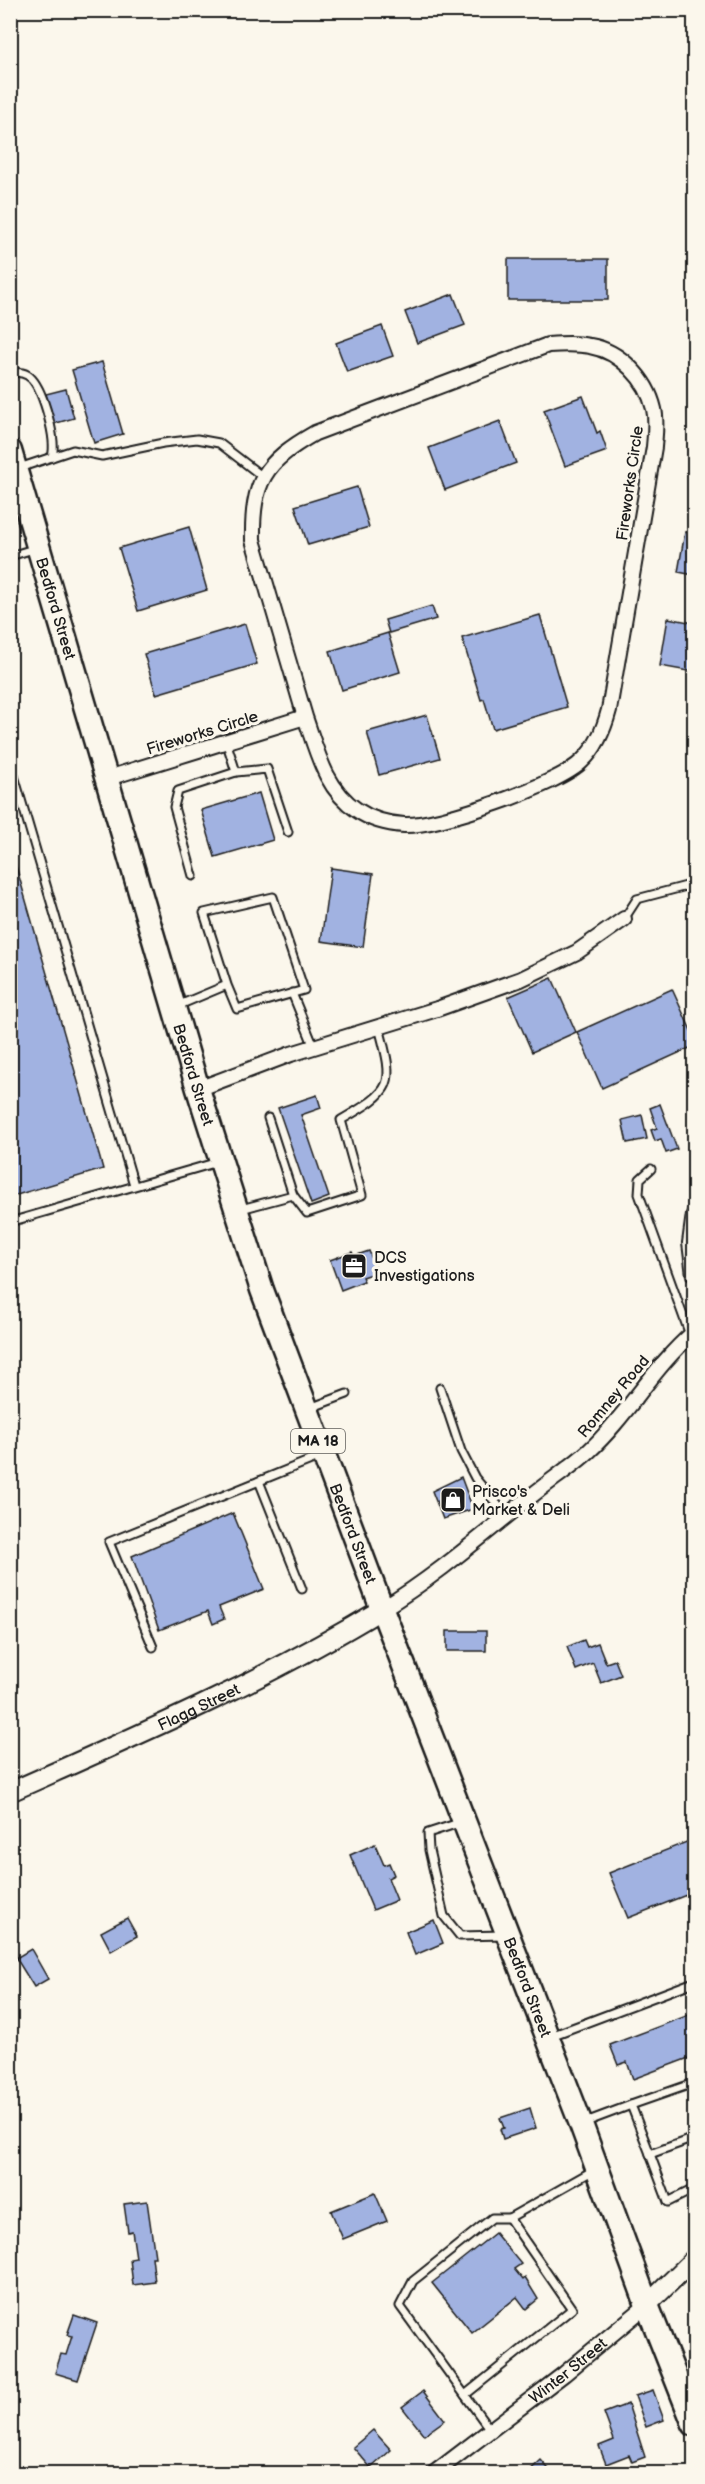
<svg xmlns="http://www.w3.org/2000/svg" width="705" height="2484" font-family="'Balsamiq Sans',sans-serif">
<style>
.building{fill:#a1b2e1;stroke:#1c1c1c;stroke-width:1.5}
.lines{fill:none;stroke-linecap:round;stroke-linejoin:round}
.service-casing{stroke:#1c1c1c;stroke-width:11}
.minor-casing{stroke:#1c1c1c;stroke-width:18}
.tertiary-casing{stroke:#1c1c1c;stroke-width:22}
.primary-casing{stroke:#1c1c1c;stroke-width:27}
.service{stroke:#fbf7ec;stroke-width:7}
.minor{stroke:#fbf7ec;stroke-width:14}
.tertiary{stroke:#fbf7ec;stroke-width:18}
.primary{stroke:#fbf7ec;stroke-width:22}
.labels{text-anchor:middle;stroke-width:6;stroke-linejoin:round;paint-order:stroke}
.shield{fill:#fbf7ec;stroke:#5f5e5a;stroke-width:1.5}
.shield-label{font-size:15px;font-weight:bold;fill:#1c1c1c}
.street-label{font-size:16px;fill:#1c1c1c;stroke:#fbf7ec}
.poi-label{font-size:16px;fill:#1c1c1c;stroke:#fbf7ec;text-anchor:start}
</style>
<rect width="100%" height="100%" fill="#fbf7ec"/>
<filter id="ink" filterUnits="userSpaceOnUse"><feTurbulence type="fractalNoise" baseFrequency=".0167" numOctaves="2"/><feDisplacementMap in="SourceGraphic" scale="12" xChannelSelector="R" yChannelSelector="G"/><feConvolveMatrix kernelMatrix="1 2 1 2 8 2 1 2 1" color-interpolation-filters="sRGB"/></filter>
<g filter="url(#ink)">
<g class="building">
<rect x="508" y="259" width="100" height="41"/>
<polygon points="453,294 465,325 417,343 405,312"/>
<polygon points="382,326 393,356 347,372 336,343"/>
<polygon points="102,362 123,434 94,443 72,370"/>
<polygon points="66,389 74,418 53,424 46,394"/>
<polygon points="583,396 597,433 600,431 607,451 565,466 544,410"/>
<polygon points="500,421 516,463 445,490 429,448"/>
<polygon points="357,487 369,527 308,545 295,506"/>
<polygon points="189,527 207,590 138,611 119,548"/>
<polygon points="685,532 694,534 694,575 678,572"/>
<polygon points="432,606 436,619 389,633 385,620"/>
<polygon points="540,615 567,707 493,729 484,699 481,700 462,638"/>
<polygon points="668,618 694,623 694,672 660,666"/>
<polygon points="245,624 257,664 156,694 144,654"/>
<polygon points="388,633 400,672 342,690 330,651"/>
<polygon points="427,715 440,758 379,775 367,732"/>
<polygon points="259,793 273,840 215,857 201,810"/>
<polygon points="10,845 103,1169 10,1197"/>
<polygon points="331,868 373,874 363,947 321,941"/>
<polygon points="552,978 576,1032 532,1052 508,997"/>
<polygon points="672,989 694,1037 694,1046 602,1088 577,1032"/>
<polygon points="317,1095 321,1108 301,1115 329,1197 311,1204 278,1108"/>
<polygon points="660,1104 677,1149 666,1153 661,1139 655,1141 651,1130 657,1128 650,1108"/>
<polygon points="642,1115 647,1139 627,1143 622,1120"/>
<polygon points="369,1251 377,1272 362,1277 364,1281 341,1290 330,1260 352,1252 354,1256"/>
<polygon points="461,1477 473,1509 443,1519 432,1491"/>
<polygon points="233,1513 264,1589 219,1607 224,1619 213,1624 208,1611 159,1630 132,1556"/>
<rect x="447" y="1631" width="39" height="20"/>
<polygon points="584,1640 587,1647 598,1643 606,1663 615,1660 621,1675 601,1683 593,1663 576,1670 567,1647"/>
<polygon points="694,1839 694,1892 628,1918 609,1873"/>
<polygon points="375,1844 384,1865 389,1863 394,1875 388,1878 397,1900 373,1910 350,1855"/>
<polygon points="127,1918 137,1936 111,1951 101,1932"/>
<polygon points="434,1920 443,1943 415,1955 406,1932"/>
<polygon points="31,1949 48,1979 34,1987 16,1958"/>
<polygon points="694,2013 694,2056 633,2079 627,2062 618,2065 610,2045"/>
<polygon points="530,2108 536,2128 503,2139 500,2129 504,2128 500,2118"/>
<polygon points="375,2193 387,2221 343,2239 331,2211"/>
<polygon points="147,2201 155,2257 152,2257 155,2282 133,2285 130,2259 136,2258 132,2231 128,2232 124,2204"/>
<polygon points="495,2233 521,2264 514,2269 523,2280 525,2278 538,2299 526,2309 517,2297 472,2333 432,2283"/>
<polygon points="74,2315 97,2323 78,2380 55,2373 61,2354 66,2355 72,2336 67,2335"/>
<polygon points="653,2390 664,2420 646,2427 635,2396"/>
<polygon points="423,2391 445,2420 424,2435 402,2407"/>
<polygon points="628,2404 645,2457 632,2462 629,2455 606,2464 599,2446 614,2440 604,2413"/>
<polygon points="373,2430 391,2450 371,2468 353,2447"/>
<polygon points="541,2460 553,2474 526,2474"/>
</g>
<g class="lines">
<g class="service-casing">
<g id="service">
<path d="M10,373C19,372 26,372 32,379C44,393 57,440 52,457"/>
<polyline points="19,468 73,450 102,456 163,443 197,439 219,443 263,477"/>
<polyline points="10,556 37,548"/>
<polyline points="10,762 134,1185"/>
<polyline points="236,772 267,769 288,832"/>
<polyline points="193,876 174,807 178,791 236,772 226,741"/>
<polyline points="624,919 637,899 694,884"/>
<polyline points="292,993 314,1047"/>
<polyline points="177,1006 227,985 204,913 273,897 304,990 237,1009 227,985"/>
<polyline points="651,1169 640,1179 639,1194 690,1335"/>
<path d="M293,1195L307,1213L362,1195L341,1120C394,1089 395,1087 379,1027"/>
<polyline points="241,1209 293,1195 268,1118"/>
<polyline points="10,1222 218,1162"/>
<polyline points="440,1388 461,1451 475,1478 507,1516"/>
<polyline points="310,1408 347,1394"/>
<polyline points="259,1481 302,1589"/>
<polyline points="153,1647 109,1542 321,1456"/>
<polyline points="462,1822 428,1833 429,1850 444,1916 460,1936 504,1935"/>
<polyline points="551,2036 694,1982"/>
<polyline points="694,2083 631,2105 650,2154 694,2138"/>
<polyline points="583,2123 631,2105"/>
<polyline points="650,2154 668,2202 694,2189"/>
<polyline points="465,2395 572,2309 509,2218 594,2170"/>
<polyline points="491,2431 400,2306 413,2281 492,2218 509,2218"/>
</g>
</g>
<g class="minor-casing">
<g id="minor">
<path d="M108,778L305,717C317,751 325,789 357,810C370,819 388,824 404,825C437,827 559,785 582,761C597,747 604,729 609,710L654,447C655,434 657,422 654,409C647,379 620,351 590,346C576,343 562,344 548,345L315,433C264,462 252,482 253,540L305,717"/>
<polyline points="198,1089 291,1054 437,1009 521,979 577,952 624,919"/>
<polyline points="694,1214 690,1243 694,1275"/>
<path d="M382,1609C433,1578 477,1540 524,1502C545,1484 569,1469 589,1451C628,1415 653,1367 694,1332"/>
<path id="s1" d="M433,2474L564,2374L647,2305"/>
</g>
</g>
<g class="tertiary-casing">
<g id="tertiary">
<path id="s2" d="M10,1792C136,1736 264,1681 382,1609"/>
<polyline points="647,2305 694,2259"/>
</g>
</g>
<g class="primary-casing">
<g id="primary">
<path id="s3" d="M10,451L198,1089L262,1290L382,1609L581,2124L647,2305L694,2424"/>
</g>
</g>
<use href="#service" class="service"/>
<use href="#minor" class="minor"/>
<use href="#tertiary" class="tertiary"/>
<use href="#primary" class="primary"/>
</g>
</g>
<defs>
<g id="office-square" transform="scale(1.35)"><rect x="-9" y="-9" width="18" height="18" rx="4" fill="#1c1c1c" stroke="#fbf7ec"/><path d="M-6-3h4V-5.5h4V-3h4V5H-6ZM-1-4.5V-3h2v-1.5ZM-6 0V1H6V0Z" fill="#fff"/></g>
<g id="shop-square" transform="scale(1.35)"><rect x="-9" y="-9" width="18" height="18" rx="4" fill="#1c1c1c" stroke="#fbf7ec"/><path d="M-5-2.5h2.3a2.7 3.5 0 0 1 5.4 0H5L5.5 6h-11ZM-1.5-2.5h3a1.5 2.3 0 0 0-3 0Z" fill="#fff"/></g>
</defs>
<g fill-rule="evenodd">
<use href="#office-square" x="354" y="1266"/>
<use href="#shop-square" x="453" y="1500"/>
</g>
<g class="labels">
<rect class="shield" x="291" y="1429" width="54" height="24" rx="4.5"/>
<g class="shield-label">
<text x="318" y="1446">MA 18</text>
</g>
<g class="street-label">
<text transform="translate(629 483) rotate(-82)" y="6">Fireworks Circle</text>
<text dy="6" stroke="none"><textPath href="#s3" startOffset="164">Bedford Street</textPath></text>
<text transform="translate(202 732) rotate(-17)" y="6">Fireworks Circle</text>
<text dy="6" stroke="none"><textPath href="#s3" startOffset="650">Bedford Street</textPath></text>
<text transform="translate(613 1396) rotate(-50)" y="6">Romney Road</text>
<text dy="6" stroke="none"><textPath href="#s3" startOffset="1136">Bedford Street</textPath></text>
<text dy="6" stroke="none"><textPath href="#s2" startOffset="207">Flagg Street</textPath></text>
<text dy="6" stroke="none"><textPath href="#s3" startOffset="1622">Bedford Street</textPath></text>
<text dy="6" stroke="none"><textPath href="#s1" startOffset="170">Winter Street</textPath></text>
</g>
<g class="poi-label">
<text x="374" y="1263">DCS<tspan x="374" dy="18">Investigations</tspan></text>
<text x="472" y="1497">Prisco's<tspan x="472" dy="18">Market &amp; Deli</tspan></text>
</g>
</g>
<rect width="705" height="2484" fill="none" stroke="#fbf7ec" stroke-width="36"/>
<rect x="18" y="18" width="669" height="2448" fill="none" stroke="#1c1c1c" stroke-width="2" filter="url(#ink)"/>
</svg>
